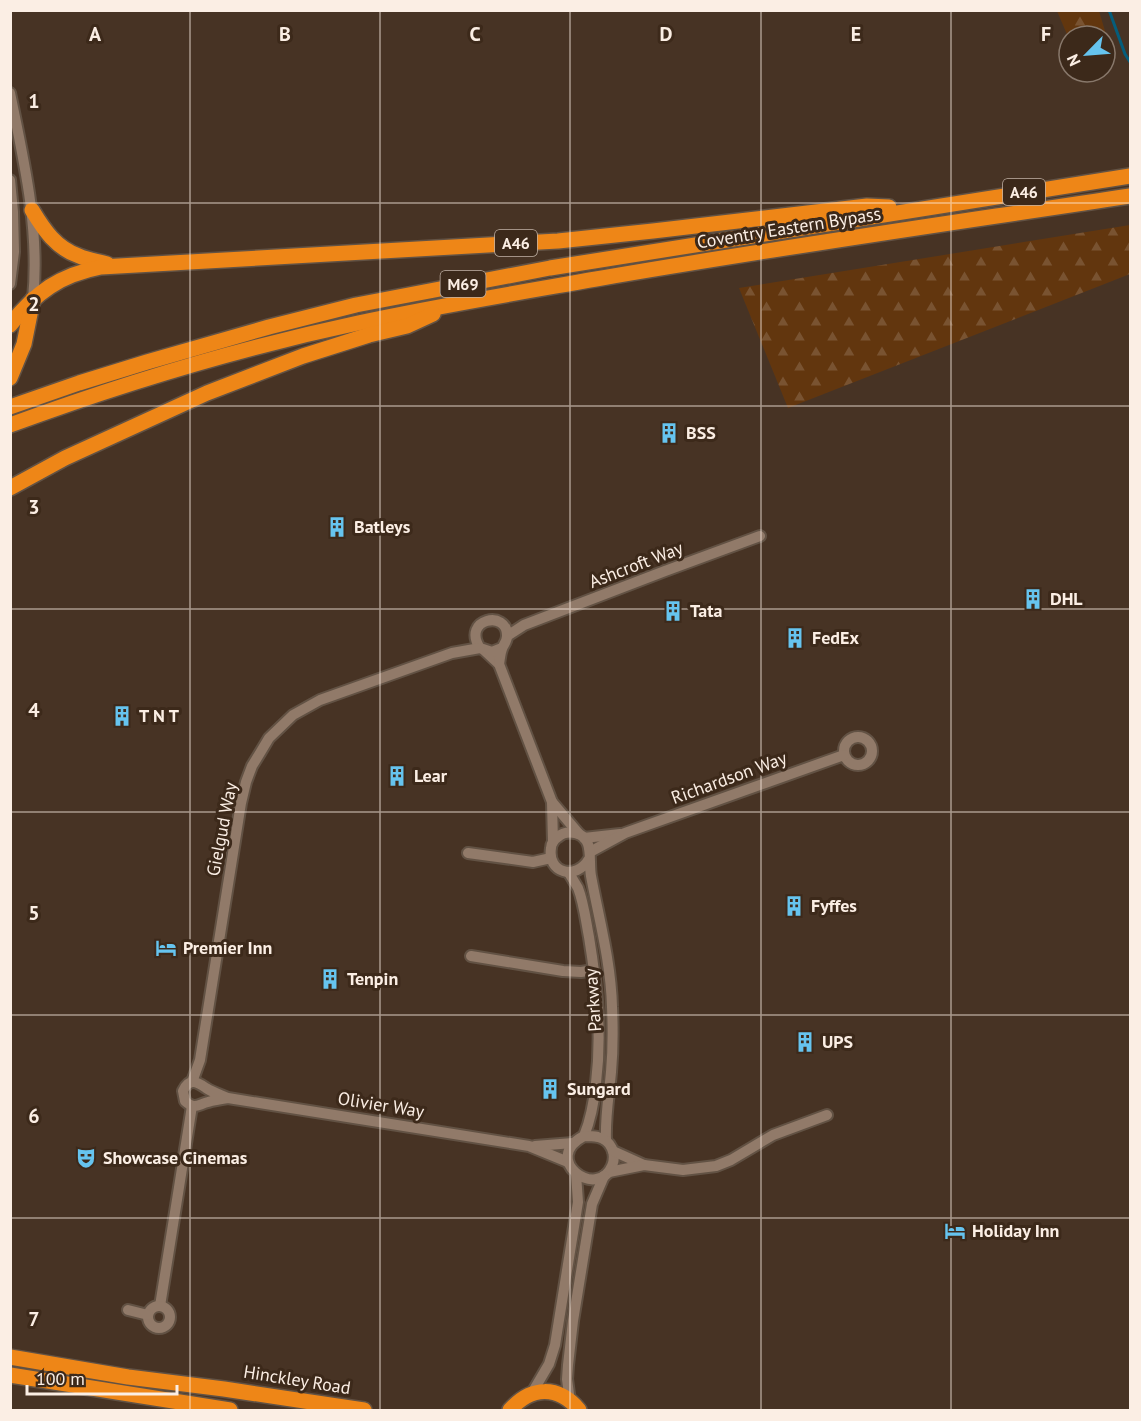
<svg xmlns="http://www.w3.org/2000/svg" width="1141" height="1421" font-family="'PT Sans',sans-serif">
<style>
.forest{fill:url(#forest-firs)}
.lines{fill:none;stroke-linecap:round;stroke-linejoin:round}
.stream{stroke:#055d7b;stroke-width:3}
.minor-casing{stroke:#625244;stroke-width:14}
.highway-casing{stroke:#625244;stroke-width:18}
.minor{stroke:#917a69;stroke-width:10}
.highway{stroke:#ee8617;stroke-width:15}
.grid{fill:none;stroke:#fbeee4;stroke-width:1.5;stroke-opacity:0.55}
.labels{text-anchor:middle;stroke-width:6;stroke-linejoin:round;paint-order:stroke}
.shield{fill:#3c291a;stroke:#c2b3a7;stroke-width:1.5}
.shield-label{font-size:16px;font-weight:bold;fill:#fbeee4}
.street-label{font-size:18px;fill:#fbeee4;stroke:#3c291a}
.poi-label{font-size:18px;font-weight:bold;fill:#fbeee4;stroke:#3c291a;text-anchor:start}
.grid-label{font-size:20px;text-anchor:middle;font-weight:bold;fill:#fbeee4;stroke:#3c291a;stroke-width:6;stroke-linejoin:round;paint-order:stroke}
</style>
<defs>
<pattern id="forest-firs" width="22" height="20" patternUnits="userSpaceOnUse" patternTransform="scale(1.5)"><rect width="22" height="20" fill="#62360e"/><path d="M5 1l3.5 6h-7zM16 11l3.5 6h-7z" fill="#795331"/></pattern>
</defs>
<rect width="100%" height="100%" fill="#473324"/>
<g class="forest">
<polygon points="1057,11 1099,11 1108,41 1105,42 1105,36 1069,36 1069,39"/>
<polygon points="1130,225 1130,274 788,408 739,288"/>
</g>
<g class="lines">
<polyline class="stream" points="1109,10 1125,54 1130,62"/>
<g class="minor-casing">
<g id="minor">
<path d="M10,93C24,161 40,230 33,299"/>
<polyline points="10,180 13,212 14,252 10,284"/>
<polyline points="507,636 524,625 665,571 760,536"/>
<polyline points="484,650 499,664 552,802 553,842"/>
<path d="M499,664C500,659 500,654 502,649C503,645 507,642 507,636C508,609 461,619 480,648L492,652L502,648"/>
<circle cx="858" cy="751" r="14"/>
<polyline points="552,802 579,834"/>
<polyline points="584,838 620,834"/>
<polyline points="590,852 625,833 844,755"/>
<polyline points="468,853 533,862 551,858"/>
<path d="M589,859C576,881 547,873 551,848C551,844 554,839 558,837C562,833 569,832 575,833C595,837 588,861 591,876C599,919 611,963 612,1007C613,1029 613,1050 611,1072C609,1095 605,1117 606,1140"/>
<path d="M569,873C572,878 575,883 578,888C584,903 586,922 589,937C597,986 602,1034 596,1083C594,1102 591,1119 584,1136"/>
<polyline points="471,956 563,971 581,972 594,970"/>
<polyline points="192,1082 200,1060 241,803 246,782 252,766 260,753 269,738 293,715 320,700 452,653 480,648"/>
<path d="M228,1098C221,1099 214,1100 208,1102C197,1105 195,1110 185,1101L183,1091C189,1078 196,1081 206,1088C212,1092 221,1095 228,1098L529,1146L568,1162"/>
<path d="M584,1136C588,1136 593,1136 598,1137C611,1140 617,1154 612,1166C597,1201 540,1159 584,1136Z"/>
<polyline points="535,1146 573,1143"/>
<polyline points="613,1151 644,1165"/>
<polyline points="609,1172 644,1165 683,1170 716,1166 731,1160 773,1135 827,1115"/>
<polyline points="160,1306 192,1106"/>
<circle cx="159" cy="1317" r="11"/>
<polyline points="128,1310 148,1315"/>
<polyline points="532,1393 549,1364 555,1345 578,1202 576,1174"/>
<polyline points="570,1402 567,1379 568,1365 573,1321 592,1204 604,1176"/>
</g>
</g>
<g class="highway-casing">
<g id="highway">
<path d="M32,210C44,230 56,248 79,256C88,260 97,261 107,264"/>
<path d="M10,325C36,292 60,275 101,267L558,241L653,231L867,206L889,207"/>
<polyline points="10,378 24,344 33,299"/>
<polyline points="10,407 79,383 147,362 269,327 356,305 550,268 1130,176"/>
<path d="M10,425C124,383 240,348 358,323C437,306 516,293 596,279C774,248 952,223 1130,196"/>
<polyline points="10,488 65,458 207,393 303,356 369,335 407,326 433,314"/>
<polyline points="10,1357 128,1377 224,1389 364,1410"/>
<polyline points="10,1375 230,1410"/>
<path d="M510,1410C531,1386 558,1385 579,1410"/>
</g>
</g>
<use href="#minor" class="minor"/>
<use href="#highway" class="highway"/>
</g>
<path class="grid" d="M190,10V1410M380,10V1410M570,10V1410M761,10V1410M951,10V1410M10,203H1130M10,406H1130M10,609H1130M10,812H1130M10,1015H1130M10,1218H1130"/>
<defs>
<g id="building-bare" transform="scale(1.62)"><path d="M-4-6H4V6H1V3H-1V6H-4ZM-2.5-4.3h1.7v1.8h-1.7ZM.8-4.3h1.7v1.8H.8ZM-2.5-1h1.7V.8h-1.7ZM.8-1h1.7V.8H.8Z" fill="#66c4ef" stroke="#3c291a" stroke-width="2.5" paint-order="stroke"/></g>
<g id="hotel-bare" transform="scale(1.62)"><path d="M-6-4.5h1.5V1H6V5H4.5V3h-9V5H-6ZM-4 0a1.8 1.8 0 1 1 3.6 0ZM.5 0V-2.5h3Q6-2.5 6 0Z" fill="#66c4ef" stroke="#3c291a" stroke-width="2.5" paint-order="stroke"/></g>
<g id="theatre-bare" transform="scale(1.62)"><path d="M-5-5.5Q0-4 5-5.5V0Q5 5 0 6Q-5 5-5 0ZM-3.3-2.5H-1v1.5H-3.3ZM1-2.5H3.3v1.5H1ZM-2.8 1Q0 5.5 2.8 1Z" fill="#66c4ef" stroke="#3c291a" stroke-width="2.5" paint-order="stroke"/></g>
</defs>
<g fill-rule="evenodd">
<use href="#building-bare" x="669" y="433"/>
<use href="#building-bare" x="337" y="527"/>
<use href="#building-bare" x="1033" y="599"/>
<use href="#building-bare" x="673" y="611"/>
<use href="#building-bare" x="795" y="638"/>
<use href="#building-bare" x="122" y="716"/>
<use href="#building-bare" x="397" y="776"/>
<use href="#building-bare" x="794" y="906"/>
<use href="#hotel-bare" x="166" y="948"/>
<use href="#building-bare" x="330" y="979"/>
<use href="#building-bare" x="805" y="1042"/>
<use href="#building-bare" x="550" y="1089"/>
<use href="#theatre-bare" x="86" y="1158"/>
<use href="#hotel-bare" x="955" y="1231"/>
</g>
<g class="labels">
<g class="shield">
<rect x="1003" y="179" width="42" height="26" rx="4.5"/>
<rect x="495" y="230" width="42" height="26" rx="4.5"/>
<rect x="440.5" y="271" width="45" height="26" rx="4.5"/>
</g>
<g class="shield-label">
<text x="1024" y="198">A46</text>
<text x="516" y="249">A46</text>
<text x="463" y="290">M69</text>
</g>
<g class="street-label">
<text transform="translate(789 228) rotate(-9)" y="6">Coventry Eastern Bypass</text>
<text transform="translate(636 565) rotate(-21)" y="6">Ashcroft Way</text>
<text transform="translate(729 778) rotate(-20)" y="6">Richardson Way</text>
<text transform="translate(222 829) rotate(-79)" y="6">Gielgud Way</text>
<text transform="translate(593 1000) rotate(-94)" y="6">Parkway</text>
<text transform="translate(381 1105) rotate(9)" y="6">Olivier Way</text>
<text transform="translate(297 1380) rotate(9)" y="6">Hinckley Road</text>
</g>
<g class="poi-label">
<text x="686" y="439">BSS</text>
<text x="354" y="533">Batleys</text>
<text x="1050" y="605">DHL</text>
<text x="690" y="617">Tata</text>
<text x="812" y="644">FedEx</text>
<text x="139" y="722">T N T</text>
<text x="414" y="782">Lear</text>
<text x="811" y="912">Fyffes</text>
<text x="183" y="954">Premier Inn</text>
<text x="347" y="985">Tenpin</text>
<text x="822" y="1048">UPS</text>
<text x="567" y="1095">Sungard</text>
<text x="103" y="1164">Showcase Cinemas</text>
<text x="972" y="1237">Holiday Inn</text>
</g>
</g>
<g class="grid-label">
<text x="95" y="41">A</text>
<text x="285" y="41">B</text>
<text x="475" y="41">C</text>
<text x="666" y="41">D</text>
<text x="856" y="41">E</text>
<text x="1046" y="41">F</text>
<text x="34" y="108">1</text>
<text x="34" y="311">2</text>
<text x="34" y="514">3</text>
<text x="34" y="717">4</text>
<text x="34" y="920">5</text>
<text x="34" y="1123">6</text>
<text x="34" y="1326">7</text>
</g>
<rect width="1141" height="1421" fill="none" stroke="#fbeee4" stroke-width="24"/>
<g transform="translate(1087 54) rotate(245)"><circle r="28" fill="#3c291a" stroke="#88786b" stroke-width="1.5"/>
<path d="M0-4.5L10 22L0 15L-10 22Z" fill="#66c4ef"/>
<text y="-9" font-size="16" font-weight="bold" text-anchor="middle" fill="#fbeee4">N</text>
</g>
<path d="M27 1385v9h150v-9" fill="none" stroke="#fbeee4" stroke-width="3"/>
<text x="36" y="1385" font-size="18" fill="#fbeee4" stroke="#3c291a" stroke-width="4.5" paint-order="stroke">100 m</text>
</svg>
